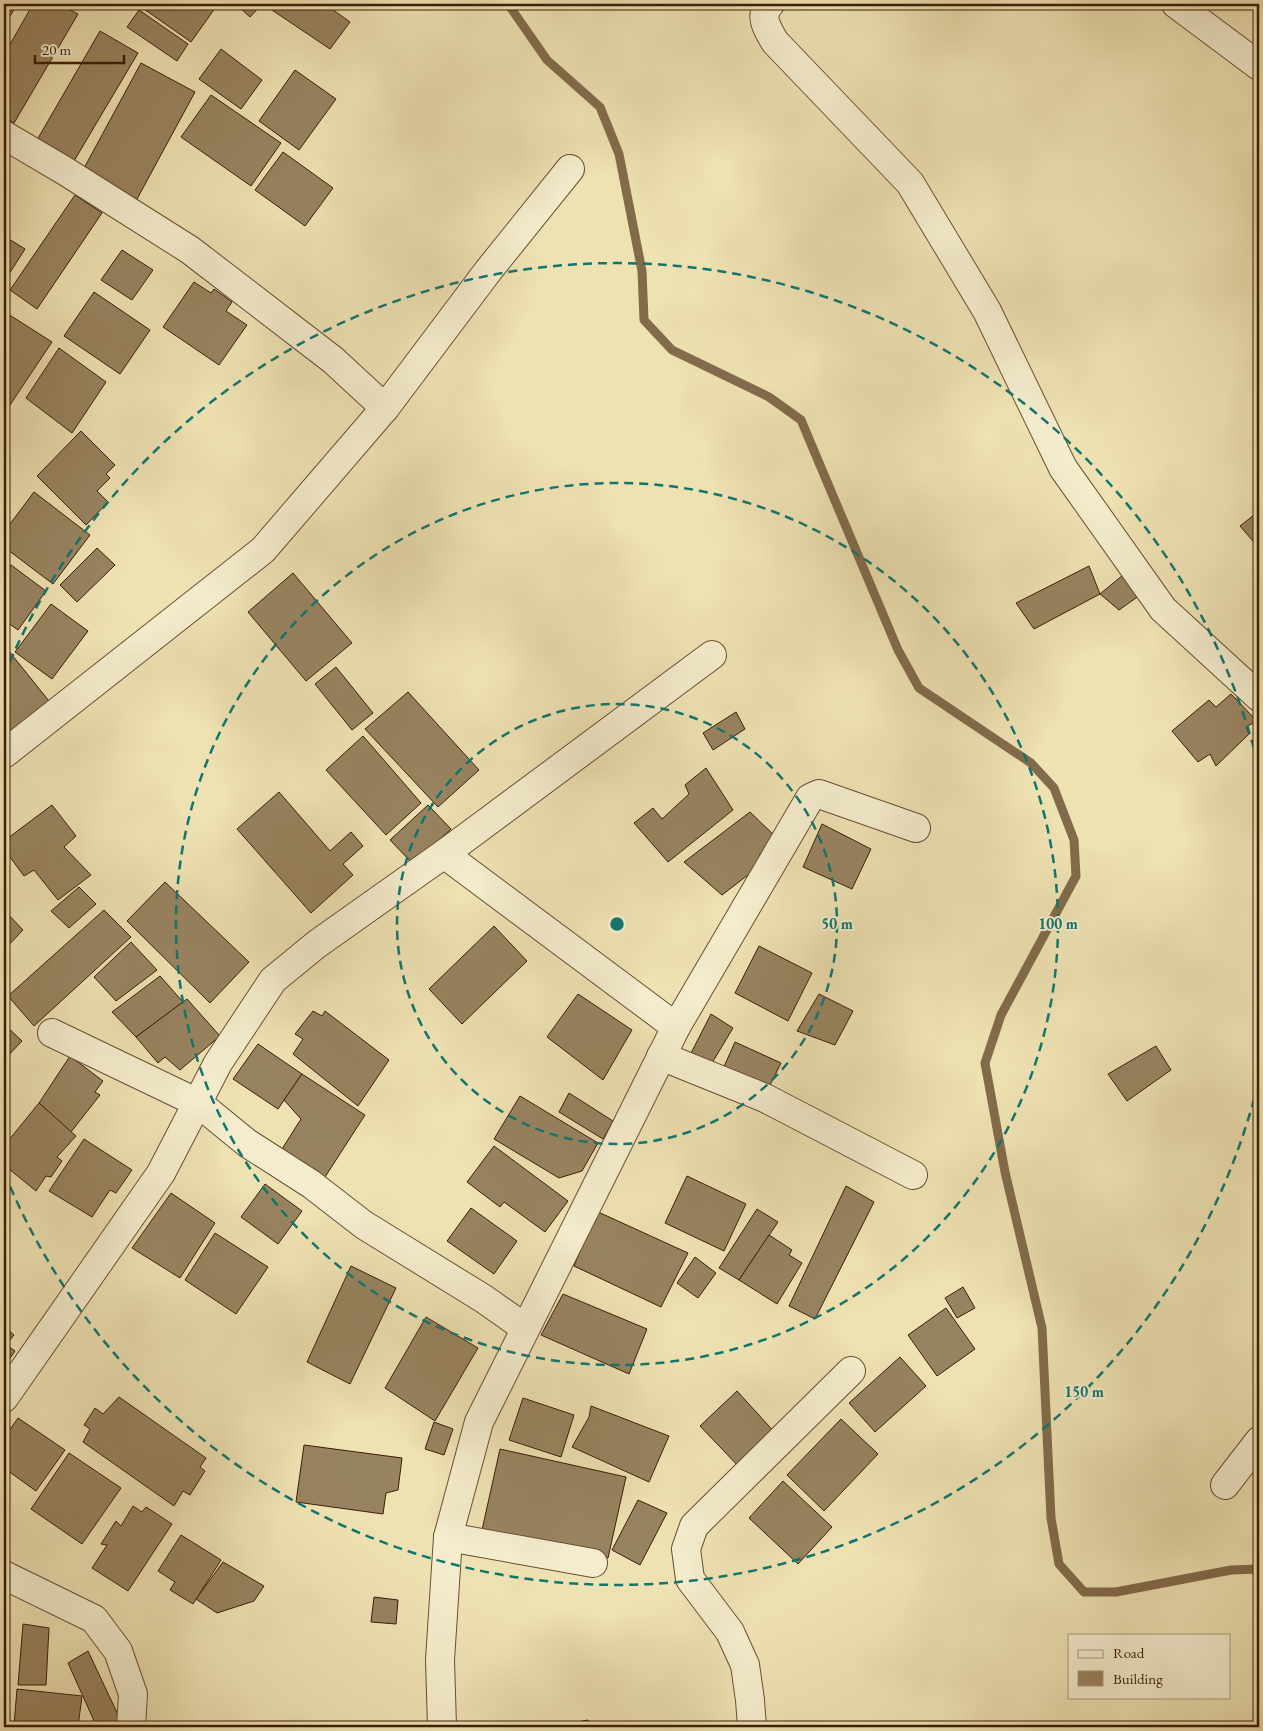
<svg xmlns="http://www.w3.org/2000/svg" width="1263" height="1731" font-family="'EB Garamond',serif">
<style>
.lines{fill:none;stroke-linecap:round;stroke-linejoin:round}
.stream{stroke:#826b4b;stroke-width:9}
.building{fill:#988360;stroke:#3b1e07}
.minor-casing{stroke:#684f32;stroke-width:30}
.minor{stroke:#f4eccd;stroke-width:28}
.ring{fill:none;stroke:#0f766e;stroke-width:2.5;stroke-dasharray:9 6}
.centre{fill:#0f766e;stroke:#f4eccd;stroke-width:2.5}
.ring-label{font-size:15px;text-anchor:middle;font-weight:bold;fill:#0f766e;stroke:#f4eccd;stroke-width:4;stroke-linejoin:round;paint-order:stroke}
</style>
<rect width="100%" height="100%" fill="#eee1b2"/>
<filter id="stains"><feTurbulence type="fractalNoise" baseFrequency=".004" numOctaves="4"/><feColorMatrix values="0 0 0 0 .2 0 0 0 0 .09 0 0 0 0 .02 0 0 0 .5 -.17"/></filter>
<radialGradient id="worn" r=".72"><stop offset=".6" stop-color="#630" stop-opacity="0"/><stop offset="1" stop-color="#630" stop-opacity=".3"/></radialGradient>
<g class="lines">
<polyline class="stream" points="508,4 547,60 600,107 619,154 642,271 644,320 672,350 769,397 801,420 898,650 919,688 1031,763 1054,788 1074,840 1076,876 1001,1015 985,1063 1005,1172 1042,1328 1051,1518 1059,1564 1084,1592 1116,1592 1231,1570 1259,1569"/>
</g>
<g class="building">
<polygon points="4,4 17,4 4,27"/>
<polygon points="33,4 59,4 78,14 14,123 4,117 4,55"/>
<polygon points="148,4 218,4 191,42 144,9"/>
<polygon points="241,4 262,4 250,17 238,6"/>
<polygon points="273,4 325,4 350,22 330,49 269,8"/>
<polygon points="139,10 188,44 177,61 127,27"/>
<polygon points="100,31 138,53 74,161 37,140"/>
<polygon points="221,49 262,80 241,109 199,79"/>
<polygon points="141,63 195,92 137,199 83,170"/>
<polygon points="295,70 336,99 299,150 259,121"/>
<polygon points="211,95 281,143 251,186 181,137"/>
<polygon points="283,152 333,188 305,226 255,190"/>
<polygon points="75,195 102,213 37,309 10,290"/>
<polygon points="4,236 25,249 4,282"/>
<polygon points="122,250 153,270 132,300 101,280"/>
<polygon points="194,282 211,293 214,289 232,302 226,311 247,325 219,365 163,327"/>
<polygon points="94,292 150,330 120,374 64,336"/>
<polygon points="8,314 52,342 4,414 4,320"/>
<polygon points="59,348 106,382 72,433 26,398"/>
<polygon points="81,431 115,465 106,474 110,478 97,491 108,502 86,525 37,476"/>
<polygon points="34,492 90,535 53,584 4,547 4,532"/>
<polygon points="1259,511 1259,548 1240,526"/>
<polygon points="97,548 115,565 77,602 60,585"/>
<polygon points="11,565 46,591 18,630 4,620 4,575"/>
<polygon points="1089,566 1100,594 1034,629 1016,603"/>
<polygon points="293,573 352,643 306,681 248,612"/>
<polygon points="1123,575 1143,593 1119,610 1100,594"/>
<polygon points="51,604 88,631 52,679 15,652"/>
<polygon points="4,645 49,701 7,734 4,731"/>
<polygon points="336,667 373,713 352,730 315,684"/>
<polygon points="408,692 479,770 438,807 365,729"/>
<polygon points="1231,694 1257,721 1246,727 1249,734 1216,766 1210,754 1198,762 1172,731 1209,700 1216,707"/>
<polygon points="736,712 745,729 713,750 703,733"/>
<polygon points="363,736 421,803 386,835 326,770"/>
<polygon points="706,768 733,810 668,862 634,823 653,808 662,819 689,794 685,785"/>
<polygon points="279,792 330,851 351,832 363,846 343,864 353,875 311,913 237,829"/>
<polygon points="52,805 76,836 64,847 91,875 58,900 34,870 24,876 4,849 4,841"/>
<polygon points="428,805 451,829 413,864 390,840"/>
<polygon points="750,812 780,841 759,855 766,861 722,895 684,862"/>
<polygon points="822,824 871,849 852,889 803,867"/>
<polygon points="165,882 249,962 210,1003 127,921"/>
<polygon points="79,887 96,904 69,928 51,911"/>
<polygon points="104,910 131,937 34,1026 8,996"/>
<polygon points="6,912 23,930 4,950 4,914"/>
<polygon points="494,926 527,961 462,1024 429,989"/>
<polygon points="131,942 157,970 116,1001 94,977"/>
<polygon points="759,946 812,973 788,1021 735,993"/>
<polygon points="160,976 183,1002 136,1037 112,1012"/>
<polygon points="578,994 632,1030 603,1080 547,1037"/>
<polygon points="819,994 853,1011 835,1045 797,1031"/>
<polygon points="187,999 220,1036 180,1070 165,1057 158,1063 136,1037"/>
<polygon points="313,1011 322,1016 325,1011 389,1060 358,1106 293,1054 303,1039 295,1034"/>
<polygon points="711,1014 733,1028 706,1073 687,1061"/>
<polygon points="4,1024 22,1041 4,1060"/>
<polygon points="735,1042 781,1063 768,1089 722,1071"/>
<polygon points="258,1044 302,1074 278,1109 233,1079"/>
<polygon points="1156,1046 1171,1070 1127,1101 1108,1074"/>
<polygon points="70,1056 103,1081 95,1092 100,1095 71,1132 39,1103"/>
<polygon points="302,1074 365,1115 325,1177 282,1149 301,1119 284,1100"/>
<polygon points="569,1093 613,1121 603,1139 559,1112"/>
<polygon points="520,1096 598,1143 582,1171 559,1178 494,1139"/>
<polygon points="39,1103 76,1136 57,1157 62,1161 51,1177 46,1176 36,1191 4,1165 4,1146"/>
<polygon points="84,1139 132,1170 116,1193 110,1190 92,1217 49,1191"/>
<polygon points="494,1146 568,1201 545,1232 504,1202 500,1207 467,1182"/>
<polygon points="687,1176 746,1204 724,1251 665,1223"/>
<polygon points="265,1184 302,1211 278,1244 241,1217"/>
<polygon points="846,1186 874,1202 815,1319 789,1306"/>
<polygon points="171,1193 215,1223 180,1278 132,1248"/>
<polygon points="471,1208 517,1241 494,1274 447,1241"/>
<polygon points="757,1209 778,1222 739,1280 719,1268"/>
<polygon points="596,1211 688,1253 661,1307 574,1266"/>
<polygon points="215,1233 268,1267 236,1314 185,1280"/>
<polygon points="769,1235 792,1250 789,1255 802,1263 777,1304 739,1280"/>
<polygon points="695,1257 716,1273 698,1298 677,1283"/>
<polygon points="351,1266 396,1288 350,1384 307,1362"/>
<polygon points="963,1287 975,1308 957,1318 945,1298"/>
<polygon points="563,1294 647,1329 629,1374 541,1335"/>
<polygon points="946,1308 975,1349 937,1376 908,1335"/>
<polygon points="426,1317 478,1348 435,1421 385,1388"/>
<polygon points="4,1326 14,1335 6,1345 15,1351 6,1364 12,1365 5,1375 4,1374"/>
<polygon points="900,1357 926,1386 875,1432 849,1403"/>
<polygon points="737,1391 778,1436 742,1470 700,1426"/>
<polygon points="119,1397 206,1458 200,1467 205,1471 190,1495 183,1491 174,1506 83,1442 90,1429 84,1425 95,1408 103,1414"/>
<polygon points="523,1398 574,1415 561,1457 509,1440"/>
<polygon points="591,1406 669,1436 649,1482 572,1447 589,1417"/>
<polygon points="18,1418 65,1450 36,1491 4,1468 4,1438"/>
<polygon points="841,1419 878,1454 824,1511 787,1475"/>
<polygon points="434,1422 453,1429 444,1455 425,1449"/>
<polygon points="304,1445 402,1458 398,1490 386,1493 383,1514 296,1502"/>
<polygon points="500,1449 626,1477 608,1558 482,1530"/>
<polygon points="69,1453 121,1488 82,1544 31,1509"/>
<polygon points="783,1481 832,1527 798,1564 749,1518"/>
<polygon points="638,1500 667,1513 640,1565 612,1550"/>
<polygon points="133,1506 142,1512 146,1507 172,1524 128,1591 92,1568 107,1545 101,1544 116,1521 121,1526"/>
<polygon points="181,1535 221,1560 193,1604 170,1590 175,1582 158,1571"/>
<polygon points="223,1562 264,1586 254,1601 217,1613 196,1599"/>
<polygon points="374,1597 398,1600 396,1624 371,1622"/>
<polygon points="23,1624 49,1628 46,1685 18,1685"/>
<polygon points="88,1651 120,1719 119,1727 95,1727 95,1723 68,1663"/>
<polygon points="17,1689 82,1696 78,1727 14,1725"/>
<polygon points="588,1720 589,1727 549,1727"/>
<polygon points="302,1722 344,1727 302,1727"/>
<polygon points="1259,1724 1259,1727 1216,1727"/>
</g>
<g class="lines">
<g class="minor-casing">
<g id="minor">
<path d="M770,4C758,16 768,30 775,42L910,183L987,311L1063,468L1163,609L1259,697"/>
<polyline points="1176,4 1259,66"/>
<polyline points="4,135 65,171 190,250 333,360 385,408"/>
<polyline points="4,754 263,550 385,408 488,271 570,169"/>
<polyline points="444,854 676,1027"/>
<polyline points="52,1033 198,1103 247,1143 311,1184 364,1225 484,1299 525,1328"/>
<polyline points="661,1056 765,1098 913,1175"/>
<polyline points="4,1398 161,1173 218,1063 273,980 317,944 444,854 712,655"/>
<polyline points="1225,1485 1259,1441"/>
<polyline points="448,1537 593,1563"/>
<polyline points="4,1575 94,1619 118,1651 133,1694 131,1727"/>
<polyline points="442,1727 440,1660 448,1537 479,1422 676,1027 810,798 819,794 916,828"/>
<polyline points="752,1727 750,1700 745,1665 730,1632 690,1579 686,1549 694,1526 851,1371"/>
</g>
</g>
<use href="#minor" class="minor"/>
</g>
<g class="ring">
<circle cx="617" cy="924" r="220"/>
<circle cx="617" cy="924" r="441"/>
<path d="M1258 1084A661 661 0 0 1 4 1172M4 676A661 661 0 0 1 1258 764"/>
</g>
<circle cx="617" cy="924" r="8" class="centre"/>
<g class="ring-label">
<text x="837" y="929">50 m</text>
<text x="1058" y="929">100 m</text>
<text x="1084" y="1397">150 m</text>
</g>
<rect width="1263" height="1731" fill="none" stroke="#eee1b2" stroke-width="20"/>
<rect x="5" y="5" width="1253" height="1721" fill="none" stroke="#3b1e07" stroke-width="2.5"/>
<rect x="10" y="10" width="1243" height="1711" fill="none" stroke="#3b1e07"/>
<rect x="1068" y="1634" width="162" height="65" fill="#f4eccd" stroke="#aa9a7e"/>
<rect x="1078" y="1650" width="25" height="8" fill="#f4eccd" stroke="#aa9a7e"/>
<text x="1113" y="1658" font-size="15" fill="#3b1e07">Road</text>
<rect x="1078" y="1671" width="25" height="15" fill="#988360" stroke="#aa9a7e"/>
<text x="1113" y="1684" font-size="15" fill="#3b1e07">Building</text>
<path d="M35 55v8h89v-8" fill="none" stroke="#3b1e07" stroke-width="2.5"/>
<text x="42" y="55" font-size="15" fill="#3b1e07" stroke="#f4eccd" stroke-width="4" paint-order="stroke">20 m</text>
<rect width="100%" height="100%" filter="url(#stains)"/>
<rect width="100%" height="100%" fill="url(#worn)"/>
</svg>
